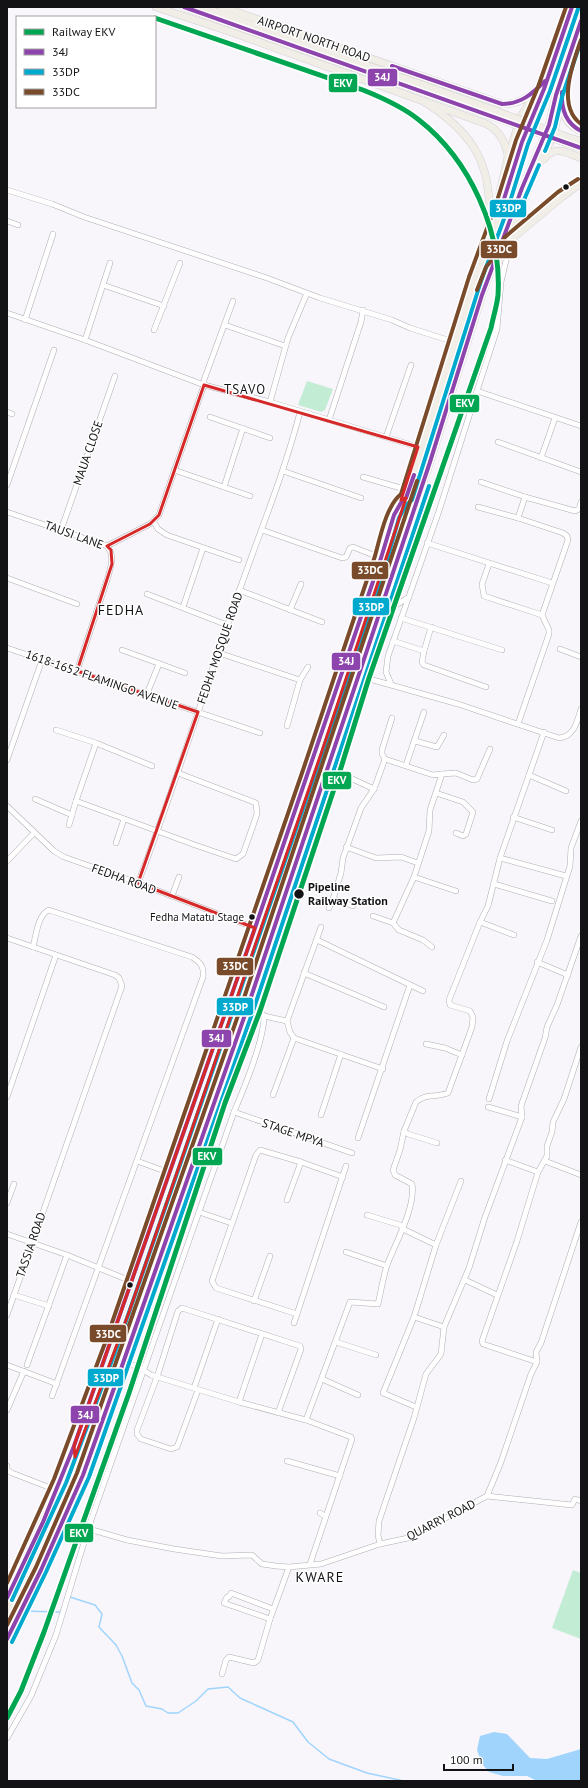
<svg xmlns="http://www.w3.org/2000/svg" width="588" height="1788" font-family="'PT Sans',sans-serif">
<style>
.green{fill:#c2ecd4}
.water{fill:#a0d4fc}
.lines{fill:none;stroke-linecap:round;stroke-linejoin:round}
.stream{stroke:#a0d4fc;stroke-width:1.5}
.minor-casing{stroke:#b0aeb2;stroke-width:6}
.major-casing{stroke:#d2d1d3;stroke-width:8}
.minor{stroke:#fefefe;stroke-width:5}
.major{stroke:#f1ede7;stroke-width:7}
.major-bridge-casing{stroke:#d2d1d3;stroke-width:8;stroke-linecap:butt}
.major-bridge{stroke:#f1ede7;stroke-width:7}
.bus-1-casing{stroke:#fff;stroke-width:7}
.bus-2-casing{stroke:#fff;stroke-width:7}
.bus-3-casing{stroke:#fff;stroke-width:7}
.bus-1{stroke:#8e44ad;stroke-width:4}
.bus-2{stroke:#00a9ce;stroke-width:4}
.bus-3{stroke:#7a4b2a;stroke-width:4}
.rail-1-casing{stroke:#fff;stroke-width:8}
.rail-1{stroke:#00a651;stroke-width:5}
.marked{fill:none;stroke:#d62828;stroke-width:3;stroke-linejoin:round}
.bus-dot{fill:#131215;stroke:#fff;stroke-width:1.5}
.labels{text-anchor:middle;stroke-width:3;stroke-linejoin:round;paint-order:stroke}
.bus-label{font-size:11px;fill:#131215;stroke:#fff;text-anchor:end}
.street-label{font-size:12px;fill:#131215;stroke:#fff}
.stop-label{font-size:12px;font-weight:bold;fill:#131215;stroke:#fff;text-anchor:start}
.neighbourhood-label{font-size:13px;letter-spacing:1px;fill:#131215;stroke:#fff}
.quarter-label{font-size:14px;letter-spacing:1px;fill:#131215;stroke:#fff}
.line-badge{stroke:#fff;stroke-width:1.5}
.badge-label{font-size:11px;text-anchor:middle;font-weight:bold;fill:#fff}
</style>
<rect width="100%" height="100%" fill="#f8f6fb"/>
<g class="green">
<polygon points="307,381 333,389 325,410 321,412 298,405"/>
<polygon points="573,1570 581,1573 581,1639 552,1628"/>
</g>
<polygon class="water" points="494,1732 507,1734 530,1758 547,1759 581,1749 581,1781 537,1781 527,1776 503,1776 489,1772 482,1764 477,1750 480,1736"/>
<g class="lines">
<g class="stream">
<polyline points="70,1597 95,1605 102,1614 99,1627 116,1645 122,1656 132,1683 139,1690 146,1706 162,1709 168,1713 178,1713 196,1701 208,1689 228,1687 240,1698 293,1722 308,1742 329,1759 367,1773 404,1781"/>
<polyline points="23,1611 60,1612 62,1609"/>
<polyline points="9,1612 17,1611"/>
</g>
<g class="minor-casing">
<g id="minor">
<polyline points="7,190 52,204 84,217 267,278 320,298 392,320 410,328 451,341 402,499"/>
<polyline points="7,221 18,225"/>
<polyline points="103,285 164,306"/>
<polyline points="7,313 85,340 204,385 270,402 418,447"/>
<polyline points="25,320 53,234"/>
<polyline points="225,325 285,346"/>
<polyline points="154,330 180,263"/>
<polyline points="85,340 110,263"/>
<polyline points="477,391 497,329 501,282 514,226"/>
<polyline points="270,402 288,338 307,293"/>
<polyline points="7,412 12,414"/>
<polyline points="210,417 270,438"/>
<polyline points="329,420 361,322 363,310"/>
<polyline points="386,437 411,365"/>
<polyline points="498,442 581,472"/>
<polyline points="541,458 555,418"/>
<polyline points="174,470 250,496"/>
<polyline points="283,471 361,498"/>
<polyline points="363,477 404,489"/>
<polyline points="481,482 525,497"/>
<polyline points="7,485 54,350"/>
<polyline points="224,487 243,428"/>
<polyline points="478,507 518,518 563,533 567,536 568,540 542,615 549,630 549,634 518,724"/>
<path d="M7,512L107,546C115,555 111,566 108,577L77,671"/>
<polyline points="518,518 525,497 575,511 579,509 581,502"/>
<polyline points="154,522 158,529 167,535 239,560"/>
<polyline points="61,530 115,376"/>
<polyline points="262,530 342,558 346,557 350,548 353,547 381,558"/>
<polyline points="427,543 552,583"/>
<polyline points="107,546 150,524 159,515 204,385 204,380 233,301"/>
<polyline points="489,564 482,584 484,596 542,615"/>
<polyline points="7,578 77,604"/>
<polyline points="239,590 322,622"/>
<polyline points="147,594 227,625"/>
<polyline points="183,607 203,548"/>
<polyline points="290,610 301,584"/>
<polyline points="379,616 409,597"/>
<polyline points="401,618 502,650"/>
<polyline points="393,641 424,651 431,627"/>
<polyline points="7,648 260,733"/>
<polyline points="560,649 581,657"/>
<polyline points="122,650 185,673"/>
<polyline points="424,651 422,662 424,665 486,687"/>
<polyline points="219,653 300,680 287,726"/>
<path d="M359,676L458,704L559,738C574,737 577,722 581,709"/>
<polyline points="300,680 308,667"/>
<polyline points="391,684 386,672 388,656 439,511 477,391 581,426"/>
<polyline points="146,696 159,664"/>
<polyline points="56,730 96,743 152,766"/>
<polyline points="415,741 437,747 444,735"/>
<polyline points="385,759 433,775 442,774"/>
<polyline points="7,760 42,660"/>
<polyline points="406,765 424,712"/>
<polyline points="327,771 346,776 374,789"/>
<polyline points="529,775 566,791"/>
<polyline points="436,793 463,802 473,812 466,834 463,836 456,833"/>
<polyline points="35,799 72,815"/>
<polyline points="76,801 195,845 236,859 243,854 257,814 256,803 178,773"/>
<polyline points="7,806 54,851 64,857 138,883 255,928"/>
<polyline points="513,817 552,830"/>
<polyline points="69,825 76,801 96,743"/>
<polyline points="116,843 124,819"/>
<polyline points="346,847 376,858 401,857 418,863"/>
<polyline points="500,858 566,876"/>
<polyline points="7,861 34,833"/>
<polyline points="414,877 456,891"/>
<path d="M138,883C173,792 202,698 234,606C256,541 283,478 300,412"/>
<polyline points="494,884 552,901"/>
<polyline points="172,896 179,877"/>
<polyline points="353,906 333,899 341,873 343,858 361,808 374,789 385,759 382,754 382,750 392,718"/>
<polyline points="329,908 333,899"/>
<polyline points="373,916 393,923 399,930 423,940 432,947"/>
<polyline points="480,922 514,935"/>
<polyline points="393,923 414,877 429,831 430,810 442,774 456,773 473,780 477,779 490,749"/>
<polyline points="7,938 115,975 119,978 122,986 7,1315"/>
<polyline points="317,940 423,991"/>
<path d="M33,947C36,936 38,914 49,910L192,957C201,963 204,966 203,977L52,1396"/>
<polyline points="537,962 568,975"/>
<polyline points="304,973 384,1007"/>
<polyline points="247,1009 260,1011 264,1016 287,1021 290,1032 294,1038 383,1069"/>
<polyline points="287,1021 321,927"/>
<polyline points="426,1044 445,1048 462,1055"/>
<polyline points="273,1095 294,1038"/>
<polyline points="7,1097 56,955"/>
<polyline points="489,1099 507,1041 547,940 570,866 571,848 581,821"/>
<polyline points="488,1107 522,1117"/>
<polyline points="234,1112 352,1153"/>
<polyline points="321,1115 341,1054"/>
<polyline points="404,1131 408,1134 437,1143"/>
<polyline points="358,1138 410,985"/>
<polyline points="505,1160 538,1172"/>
<polyline points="137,1161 170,1173"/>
<polyline points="545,1161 581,1175"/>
<polyline points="287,1200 301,1162"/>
<polyline points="7,1203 14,1184"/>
<polyline points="199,1212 231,1223"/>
<polyline points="367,1215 400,1225 403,1229 436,1245"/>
<polyline points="7,1234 67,1255 133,1282"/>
<polyline points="346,1252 387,1266"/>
<polyline points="465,1280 497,1295"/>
<polyline points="14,1295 49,1306"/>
<polyline points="254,1301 270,1256"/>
<polyline points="297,1314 216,1288 212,1281 256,1155 260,1150 301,1162 343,1177"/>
<polyline points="414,1317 444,1327"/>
<polyline points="294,1323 346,1166"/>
<polyline points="336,1342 376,1355"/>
<polyline points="537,1362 483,1344 482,1341 517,1241 538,1172 547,1156 547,1146 552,1132 553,1122 564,1099 581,1047"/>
<polyline points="123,1363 137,1366 151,1375 239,1402 306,1420"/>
<polyline points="7,1365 57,1384"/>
<polyline points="27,1365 67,1255"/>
<polyline points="322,1379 358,1395"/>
<polyline points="194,1388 218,1319"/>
<polyline points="198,1390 177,1447 171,1449 141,1439 137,1434 137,1430 157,1377 178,1311 182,1308 300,1346 301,1349 278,1413"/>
<polyline points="239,1402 262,1334"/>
<polyline points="416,1407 383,1393 414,1317 436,1245 461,1181"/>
<polyline points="7,1410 24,1371"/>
<polyline points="287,1461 340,1476"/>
<polyline points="7,1466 7,1470 12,1473 56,1490"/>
<polyline points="487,1496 572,1505 575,1499 581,1501"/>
<polyline points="320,1513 325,1516"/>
<polyline points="89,1529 127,1540 174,1549 222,1556 252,1555 262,1564 276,1566 289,1567 321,1564 380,1544 408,1538 487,1496 501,1462 531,1374 537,1362 536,1352 541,1343 581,1222"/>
<polyline points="380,1544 378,1535 379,1521 414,1418 426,1374 441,1354 444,1327 469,1268 485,1217 522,1117 521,1106 545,1038 547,1027 557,1005 581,936"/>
<path d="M310,1564L352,1439L351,1437L306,1420L350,1302L378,1304C381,1291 383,1278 387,1265C395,1244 416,1207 412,1184L395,1175L393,1170L400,1150L404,1131L416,1102C426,1093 435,1098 448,1093L472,1027L473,1017L470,1011L450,1005L449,1000L480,922L488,906L500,858L544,732"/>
<polyline points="270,1619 289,1567"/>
<polyline points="222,1674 226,1660 229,1657 254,1663 258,1660 270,1619 224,1603 227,1597 229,1597 231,1593 273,1609"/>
<path d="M7,1738L31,1696L56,1635L90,1523L234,1112C244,1088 264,1041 264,1016"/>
</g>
</g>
<g class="major-casing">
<g id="major">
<path d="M156,7L234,33L487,124C499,131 506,142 508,157"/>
<polyline points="184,7 494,117"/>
<polyline points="202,7 496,111"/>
<path d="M222,7L502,104C518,105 528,97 540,87"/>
<path d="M548,78L540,87L521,116L508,157L494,218C497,228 505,230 514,226L534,173L554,135L557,118L556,95"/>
<path d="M564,86C559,104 561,123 581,131"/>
<polyline points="567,137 581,141"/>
<polyline points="522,142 531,118 544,89 572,7"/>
<polyline points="566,143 581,148"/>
<path d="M544,159C556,144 566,153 581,158"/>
<polyline points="533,163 549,125 556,95 581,21"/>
<path d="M74,1445L255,928L381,558C385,545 394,502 406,498"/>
<polyline points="7,1598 43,1522 64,1472"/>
<path d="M7,1612C74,1479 120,1336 169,1195C241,991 312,785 380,579C407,497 433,414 458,331C465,308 475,285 481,261C482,260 483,247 484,245C486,235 489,224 489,213C491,159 468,129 423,101"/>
<polyline points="7,1639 41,1570 83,1475 123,1363 247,1009 327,771 430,462 482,295 491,270"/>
</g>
</g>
<use href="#minor" class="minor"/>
<use href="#major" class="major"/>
<g class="major-bridge-casing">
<g id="major-bridge">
<polyline points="496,111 567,137"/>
<polyline points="494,117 566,143"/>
<polyline points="482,260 515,167 522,142"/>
<polyline points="494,264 512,211 533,163"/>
<polyline points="491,270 501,258 509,241 562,197 577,186"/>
</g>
</g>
<use href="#major-bridge" class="major-bridge"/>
<g class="bus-1-casing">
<g id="bus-1">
<polyline points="184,7 581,148"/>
<path d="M392,66L502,104C521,104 532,94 545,81"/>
<path d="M562,92C561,109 565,123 581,131"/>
<polyline points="504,199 522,142 544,89 572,7"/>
<polyline points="7,1598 43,1522 74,1446 255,928 381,558 394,515 402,501 406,498 414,475"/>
<polyline points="7,1639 41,1570 83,1475 123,1363 247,1009 430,462 482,295 522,188 549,125 556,95 581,21"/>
</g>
</g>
<g class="bus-2-casing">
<g id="bus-2">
<polyline points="545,151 555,127 562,97 581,41"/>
<polyline points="521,207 539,165"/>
<polyline points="12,1600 66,1483 117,1347 315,774 387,560 399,518 406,505 412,500 481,281 508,208 528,144 550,91 578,9"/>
<polyline points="12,1642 46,1572 89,1477 253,1011 429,486"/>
</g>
</g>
<g class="bus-3-casing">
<g id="bus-3">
<path d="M581,40C573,63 556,106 581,124"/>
<polyline points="477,290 486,267 496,255 505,237 558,192 578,179"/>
<path d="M7,1583L54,1479L105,1343L303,770L375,556C380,538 386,506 401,494L469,277L496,204L516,140L538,87L566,7"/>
<polyline points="7,1625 36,1567 77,1473 241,1007 417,481"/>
</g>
</g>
<use href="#bus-1" class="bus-1"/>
<use href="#bus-2" class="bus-2"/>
<use href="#bus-3" class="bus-3"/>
<g class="rail-1-casing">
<path id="rail-1" d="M7,1718L21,1691L44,1632L129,1393L225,1103L260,1011L339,774L369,678L491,328C493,317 497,306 498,295C502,231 470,160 419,120C403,107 383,98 363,90L155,18"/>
</g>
<use href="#rail-1" class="rail-1"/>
</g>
<path class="marked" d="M204,385L418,447L401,500L406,498L322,751L129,1312L75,1457L74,1446L255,928L138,883L198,712L77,671L112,564L111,550L107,546L150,524L159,515Z"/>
<g class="bus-dot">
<circle cx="566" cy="187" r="3.5"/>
<circle cx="299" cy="894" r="5.5"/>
<circle cx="252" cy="917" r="3.5"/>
<circle cx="130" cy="1285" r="3.5"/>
</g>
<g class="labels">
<g class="bus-label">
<text x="244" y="921">Fedha Matatu Stage</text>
</g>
<g class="street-label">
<text transform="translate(314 39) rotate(19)" y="4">AIRPORT NORTH ROAD</text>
<text transform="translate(88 453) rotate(-71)" y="4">MAUA CLOSE</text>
<text transform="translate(74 535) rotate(20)" y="4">TAUSI LANE</text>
<text transform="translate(220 648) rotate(-71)" y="4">FEDHA MOSQUE ROAD</text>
<text transform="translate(102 680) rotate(19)" y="4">1618-1652 FLAMINGO AVENUE</text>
<text transform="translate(124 879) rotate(20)" y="4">FEDHA ROAD</text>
<text transform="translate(293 1133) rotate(19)" y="4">STAGE MPYA</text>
<text transform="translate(31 1245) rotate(-71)" y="4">TASSIA ROAD</text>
<text transform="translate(441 1520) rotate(-27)" y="4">QUARRY ROAD</text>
</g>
<g class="stop-label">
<text x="308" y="891">Pipeline<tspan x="308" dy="14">Railway Station</tspan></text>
</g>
<g class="neighbourhood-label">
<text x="245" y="394">TSAVO</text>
</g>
<g class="quarter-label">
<text x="121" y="615">FEDHA</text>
<text x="320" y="1582">KWARE</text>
</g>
</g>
<g class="line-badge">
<rect x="367" y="68" width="31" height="19" rx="4" fill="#8e44ad"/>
<rect x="328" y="73" width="30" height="20" rx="4" fill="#00a651"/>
<rect x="489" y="199" width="38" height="19" rx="4" fill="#00a9ce"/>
<rect x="480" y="240" width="38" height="19" rx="4" fill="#7a4b2a"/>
<rect x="449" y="394" width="31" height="19" rx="4" fill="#00a651"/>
<rect x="351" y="561" width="38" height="19" rx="4" fill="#7a4b2a"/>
<rect x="352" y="597" width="38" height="19" rx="4" fill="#00a9ce"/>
<rect x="331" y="652" width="30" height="19" rx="4" fill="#8e44ad"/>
<rect x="322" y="771" width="30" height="19" rx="4" fill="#00a651"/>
<rect x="216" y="957" width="38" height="19" rx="4" fill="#7a4b2a"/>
<rect x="216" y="997" width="38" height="19" rx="4" fill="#00a9ce"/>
<rect x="201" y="1029" width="31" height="19" rx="4" fill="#8e44ad"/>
<rect x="192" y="1147" width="31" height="19" rx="4" fill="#00a651"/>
<rect x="89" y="1324" width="38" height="19" rx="4" fill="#7a4b2a"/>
<rect x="87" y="1368" width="37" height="19" rx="4" fill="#00a9ce"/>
<rect x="70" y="1405" width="30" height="19" rx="4" fill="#8e44ad"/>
<rect x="64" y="1523" width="30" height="20" rx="4" fill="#00a651"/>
</g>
<g class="badge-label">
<text x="382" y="81">34J</text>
<text x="343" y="87">EKV</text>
<text x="508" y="212">33DP</text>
<text x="499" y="253">33DC</text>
<text x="465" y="407">EKV</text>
<text x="370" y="574">33DC</text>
<text x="371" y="611">33DP</text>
<text x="346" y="665">34J</text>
<text x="337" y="784">EKV</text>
<text x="235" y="970">33DC</text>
<text x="235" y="1011">33DP</text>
<text x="216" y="1042">34J</text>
<text x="207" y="1160">EKV</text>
<text x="108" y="1338">33DC</text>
<text x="106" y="1382">33DP</text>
<text x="85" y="1419">34J</text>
<text x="79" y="1537">EKV</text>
</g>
<rect width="588" height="1788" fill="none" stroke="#131215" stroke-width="16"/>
<rect x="16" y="16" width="140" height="92" fill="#ffffff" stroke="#a1a0a1"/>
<rect x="24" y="29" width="20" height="6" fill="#00a651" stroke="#a1a0a1"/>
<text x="52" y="36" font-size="12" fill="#131215">Railway EKV</text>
<rect x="24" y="49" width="20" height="6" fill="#8e44ad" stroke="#a1a0a1"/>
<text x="52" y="56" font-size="12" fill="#131215">34J</text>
<rect x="24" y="69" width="20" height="6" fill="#00a9ce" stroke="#a1a0a1"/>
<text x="52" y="76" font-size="12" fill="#131215">33DP</text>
<rect x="24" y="89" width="20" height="6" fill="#7a4b2a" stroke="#a1a0a1"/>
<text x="52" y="96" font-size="12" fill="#131215">33DC</text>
<path d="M444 1764v6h69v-6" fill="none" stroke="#131215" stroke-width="2"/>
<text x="450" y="1764" font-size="12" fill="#131215" stroke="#ffffff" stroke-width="3" paint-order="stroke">100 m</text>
</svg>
